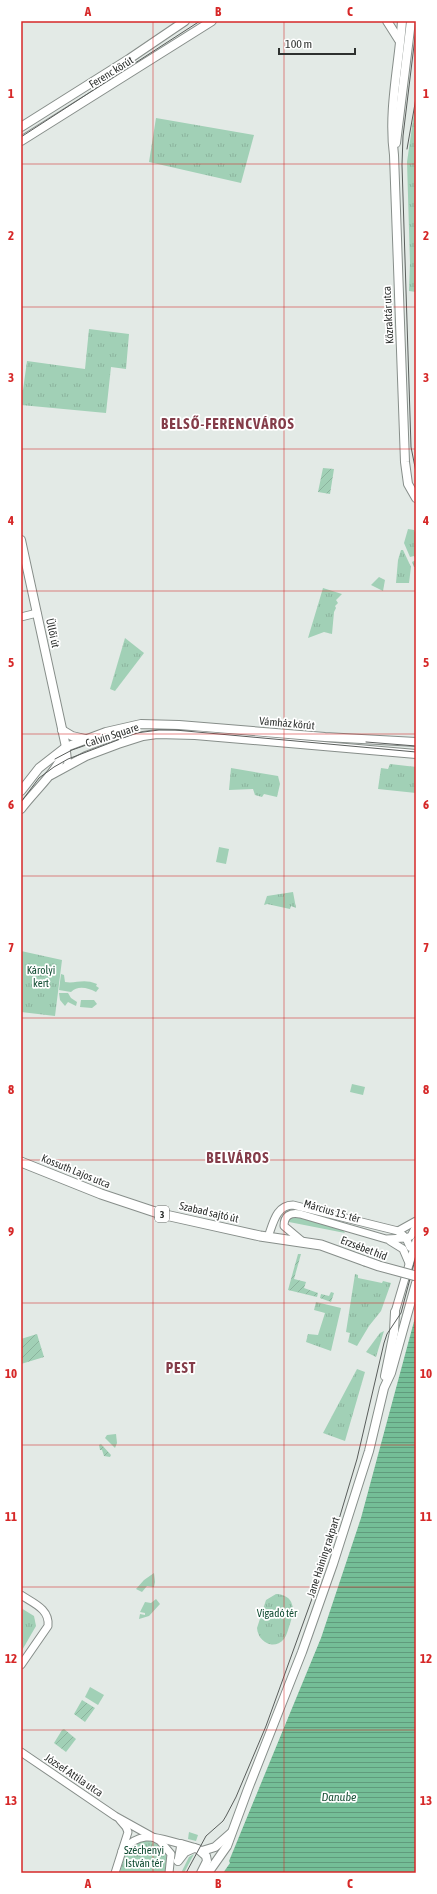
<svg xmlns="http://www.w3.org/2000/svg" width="437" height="1894" font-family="'Asap Condensed',sans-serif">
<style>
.grass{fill:#a1d0b6}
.park{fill:url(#park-tufts)}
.garden{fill:url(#garden-furrows)}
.water{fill:url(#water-rules)}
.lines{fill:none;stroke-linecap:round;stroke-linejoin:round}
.tertiary-casing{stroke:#878e8a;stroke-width:9}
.secondary-casing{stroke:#878e8a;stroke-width:10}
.primary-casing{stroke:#878e8a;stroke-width:11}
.tertiary{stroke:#fff;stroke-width:7}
.secondary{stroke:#fff;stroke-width:8}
.primary{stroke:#fff;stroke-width:9}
.tram{stroke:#595d5b;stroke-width:1}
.primary-bridge-casing{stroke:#878e8a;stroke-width:11;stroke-linecap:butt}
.primary-bridge{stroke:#fff;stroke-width:9}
.grid{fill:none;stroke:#d62828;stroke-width:1;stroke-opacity:0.55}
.labels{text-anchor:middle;stroke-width:3.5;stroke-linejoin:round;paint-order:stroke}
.shield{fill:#fff;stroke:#6d6f6d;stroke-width:1}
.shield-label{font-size:10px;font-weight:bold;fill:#2e312f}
.street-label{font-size:11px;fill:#2e312f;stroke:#fff}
.park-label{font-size:11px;fill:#0f4b31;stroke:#fff}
.water-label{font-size:12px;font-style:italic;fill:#1c543a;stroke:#fff}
.district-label{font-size:15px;font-weight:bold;letter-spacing:1px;fill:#843c49;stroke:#fff}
.neatline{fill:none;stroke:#d62828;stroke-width:1.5}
.grid-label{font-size:13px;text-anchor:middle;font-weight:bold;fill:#d62828}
</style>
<defs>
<pattern id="park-tufts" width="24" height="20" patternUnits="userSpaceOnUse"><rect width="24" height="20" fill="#a1d0b6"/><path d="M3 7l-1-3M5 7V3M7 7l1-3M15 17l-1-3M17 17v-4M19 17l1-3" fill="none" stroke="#8bb39d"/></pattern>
<pattern id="garden-furrows" width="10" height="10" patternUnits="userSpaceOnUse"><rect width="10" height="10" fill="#a1d0b6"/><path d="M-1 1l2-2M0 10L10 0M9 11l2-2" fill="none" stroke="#8bb39d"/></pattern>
<pattern id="water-rules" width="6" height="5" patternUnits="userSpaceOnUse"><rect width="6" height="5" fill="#74be97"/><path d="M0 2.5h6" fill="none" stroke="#609b7c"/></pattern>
</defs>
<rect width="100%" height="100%" fill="#e3eae6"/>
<g class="grass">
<polygon points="379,577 385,580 383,591 371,585"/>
<polygon points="219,847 229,849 226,864 216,862"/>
<path d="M61,974L64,975L65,982C76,984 83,978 97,984L96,986L99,988L96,992C88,988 78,985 71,992L59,990Z"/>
<polygon points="59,993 68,993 71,998 77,1002 76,1006 68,1002 65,1006 60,1000"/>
<polygon points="81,1000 94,1000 97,1004 92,1008 80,1007"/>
<polygon points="352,1084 365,1087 363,1095 350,1092"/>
<polygon points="295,1215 340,1226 345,1233 289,1222 289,1219"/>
<polygon points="116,1434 117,1443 115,1448 105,1438 107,1435"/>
<polygon points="154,1573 155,1582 154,1587 147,1586 142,1592 136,1589 144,1580"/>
<polygon points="156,1599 160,1604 149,1616 139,1619 140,1614 145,1615 145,1613 140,1612 145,1602 151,1603"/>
<polygon points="90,1687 104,1695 98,1705 85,1697"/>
<polygon points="189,1832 198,1835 196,1841 188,1839"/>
<polygon points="194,1854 184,1873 181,1873 189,1857"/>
</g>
<g class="park">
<polygon points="416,99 416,292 409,291 410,263 407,162"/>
<polygon points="156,118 254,135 241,183 149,162"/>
<polygon points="89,329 129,334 126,369 111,367 106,413 21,405 21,390 23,390 27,361 85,369"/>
<polygon points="408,529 414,530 416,535 416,567 414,567 412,562 416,560 414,556 410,557 404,543"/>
<polygon points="401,550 403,550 411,567 409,583 396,583 398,560"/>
<polygon points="323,588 342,594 336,600 338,603 335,606 336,608 334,612 332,634 324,632 308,638"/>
<polygon points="125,638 144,653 115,691 110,689"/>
<polygon points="390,764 416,767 416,793 378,789 381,768 388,769"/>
<polygon points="231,768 278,776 280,784 277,797 264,794 262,797 255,795 253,789 229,790"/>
<polygon points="293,892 296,908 291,906 290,909 267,904 264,905 267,896"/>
<polygon points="21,951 62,960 55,1016 21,1012"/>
<polygon points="355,1274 358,1275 358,1278 382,1283 383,1281 391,1283 381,1311 369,1326 357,1346 348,1342 350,1333 346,1332"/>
<polygon points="316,1302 341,1308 331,1351 306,1342 308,1334 318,1335 325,1313 314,1310"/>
<polygon points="384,1331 376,1357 366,1352 380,1333"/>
<polygon points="357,1369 365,1372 345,1441 323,1433"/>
<path d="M276,1594C295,1595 295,1610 290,1624C288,1629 287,1635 284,1639C274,1651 258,1642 257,1628L266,1600Z"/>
<polygon points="21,1608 34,1616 36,1626 21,1652"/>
<path d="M146,1840C167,1847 169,1852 166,1873H120C124,1855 127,1845 146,1840Z"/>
</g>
<g class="garden">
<polygon points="323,468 334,469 330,494 318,492"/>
<polygon points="298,1254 301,1254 294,1279 306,1282 304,1288 318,1293 317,1297 288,1290"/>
<polygon points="331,1292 334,1293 331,1302 320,1298 321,1294 329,1296"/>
<polygon points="37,1334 44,1357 21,1364 21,1339"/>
<polygon points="101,1444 111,1455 110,1457 104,1456 102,1450 100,1450 99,1445"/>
<polygon points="82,1700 95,1708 85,1722 74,1714"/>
<polygon points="64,1729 76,1739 66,1752 54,1743 62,1730"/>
</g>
<polygon class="water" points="416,1314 416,1873 223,1873 230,1863 229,1861 321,1638 361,1518"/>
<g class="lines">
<g class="tertiary-casing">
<g id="tertiary">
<polyline points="21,617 37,613"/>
<polyline points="66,747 68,765"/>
<polyline points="398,1231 416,1221"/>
<path d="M268,1237C273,1224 276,1205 293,1205L398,1231L406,1238L410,1247"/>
<polyline points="390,1241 403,1249 409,1263"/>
<path d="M303,1242L284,1226C284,1216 290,1212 300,1214L386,1239L406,1238L411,1236L415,1228"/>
<polyline points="395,1312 416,1241"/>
<path d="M21,1595C33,1603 50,1609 48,1626L21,1665"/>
<polyline points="21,1752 115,1816 160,1841 171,1854 169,1873"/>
<path d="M122,1851C141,1829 157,1838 181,1844L178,1861"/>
<polyline points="115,1873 128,1832 126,1827 120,1820"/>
</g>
</g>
<g class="secondary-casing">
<g id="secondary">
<polyline points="387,21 399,40"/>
<path d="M402,21C399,66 388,110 394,155L405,462L408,484L416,498"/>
<polyline points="21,127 129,59 185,21"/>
<polyline points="21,141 212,21"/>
<polyline points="396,143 411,21"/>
<path d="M21,540L66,747C59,770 36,789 21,809"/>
<polyline points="62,730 72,736 85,739"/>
<polyline points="51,775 86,756 118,744 143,736 157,734 195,735 416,754"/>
<polyline points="21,791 39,768 66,747 106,732 141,724 179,725 325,737 416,742"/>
<polyline points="385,1376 394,1332 395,1312"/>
<polyline points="181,1844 198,1849 206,1856 207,1861 201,1873"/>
<polyline points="202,1851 215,1847 231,1833"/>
<polyline points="178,1861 185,1852 194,1848"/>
<polyline points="208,1873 227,1846 248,1789 302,1652 333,1564 369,1451 384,1388 391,1373 416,1283"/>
</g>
</g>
<g class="primary-casing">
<polyline id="primary" points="21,1162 101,1194 161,1214 260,1236 321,1245 365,1261"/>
</g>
<use href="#tertiary" class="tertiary"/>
<use href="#secondary" class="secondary"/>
<use href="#primary" class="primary"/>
<g class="tram">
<polyline points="416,29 403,136 402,165 411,447 416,472"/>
<polyline points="21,137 200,21"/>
<polyline points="407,149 416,98"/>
<polyline points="366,742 416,746"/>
<polyline points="55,759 72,750 129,730"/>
<polyline points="21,802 39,778 54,767 68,759 136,733 159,730 175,730 416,752"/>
<polyline points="186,1873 206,1836 223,1821 226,1816 236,1797 266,1726 331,1546 357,1459 384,1343 387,1334 401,1313 416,1256"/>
</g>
<g class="primary-bridge-casing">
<polyline id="primary-bridge" points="365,1261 379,1266 416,1276"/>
</g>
<use href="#primary-bridge" class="primary-bridge"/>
</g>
<path class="grid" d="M153,21V1873M284,21V1873M21,164H416M21,307H416M21,449H416M21,591H416M21,734H416M21,876H416M21,1018H416M21,1160H416M21,1303H416M21,1445H416M21,1587H416M21,1730H416"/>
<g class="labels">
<rect class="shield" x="155" y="1206" width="14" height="16" rx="3"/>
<g class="shield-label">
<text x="162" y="1218">3</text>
</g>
<g class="street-label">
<text transform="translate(111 72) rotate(-32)" y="4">Ferenc körút</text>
<text transform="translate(388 315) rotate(-93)" y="4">Közraktár utca</text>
<text transform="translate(53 633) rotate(78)" y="4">Üllői út</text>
<text transform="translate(287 723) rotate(5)" y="4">Vámház körút</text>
<text transform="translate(112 735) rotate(-18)" y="4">Calvin Square</text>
<text transform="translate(76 1171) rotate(22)" y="4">Kossuth Lajos utca</text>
<text transform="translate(332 1211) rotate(16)" y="4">Március 15. tér</text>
<text transform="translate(209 1212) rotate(13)" y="4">Szabad sajtó út</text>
<text transform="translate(364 1248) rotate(21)" y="4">Erzsébet híd</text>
<text transform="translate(323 1557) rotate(-72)" y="4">Jane Haining rakpart</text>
<text transform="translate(74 1775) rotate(34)" y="4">József Attila utca</text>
</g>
<g class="park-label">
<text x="41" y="974">Károlyi<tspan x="41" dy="13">kert</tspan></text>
<text x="277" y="1617">Vigadó tér</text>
<text x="144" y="1854">Széchenyi<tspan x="144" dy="13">István tér</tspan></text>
</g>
<g class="water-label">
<text x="339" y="1801">Danube</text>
</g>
<g class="district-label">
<text x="228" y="429">BELSŐ-FERENCVÁROS</text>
<text x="238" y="1163">BELVÁROS</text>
<text x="181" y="1373">PEST</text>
</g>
</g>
<rect width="437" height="1894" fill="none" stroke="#ffffff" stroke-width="44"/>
<path d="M279 48v6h76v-6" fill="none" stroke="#2e312f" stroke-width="2"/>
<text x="285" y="48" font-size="12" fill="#2e312f" stroke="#ffffff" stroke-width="3" paint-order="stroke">100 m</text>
<rect x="22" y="22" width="393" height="1850" class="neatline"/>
<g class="grid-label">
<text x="88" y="16">A</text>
<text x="218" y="16">B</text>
<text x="350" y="16">C</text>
<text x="11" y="98">1</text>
<text x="426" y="98">1</text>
<text x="11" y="240">2</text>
<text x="426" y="240">2</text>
<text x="11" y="382">3</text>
<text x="426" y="382">3</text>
<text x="11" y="525">4</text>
<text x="426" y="525">4</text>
<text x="11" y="667">5</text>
<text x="426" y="667">5</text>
<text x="11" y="809">6</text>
<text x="426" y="809">6</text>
<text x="11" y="952">7</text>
<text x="426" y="952">7</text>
<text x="11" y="1094">8</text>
<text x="426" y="1094">8</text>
<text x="11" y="1236">9</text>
<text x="426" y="1236">9</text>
<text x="11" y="1378">10</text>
<text x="426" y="1378">10</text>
<text x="11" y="1521">11</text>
<text x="426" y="1521">11</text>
<text x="11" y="1663">12</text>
<text x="426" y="1663">12</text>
<text x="11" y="1805">13</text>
<text x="426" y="1805">13</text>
<text x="88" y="1888">A</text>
<text x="218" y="1888">B</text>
<text x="350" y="1888">C</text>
</g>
</svg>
